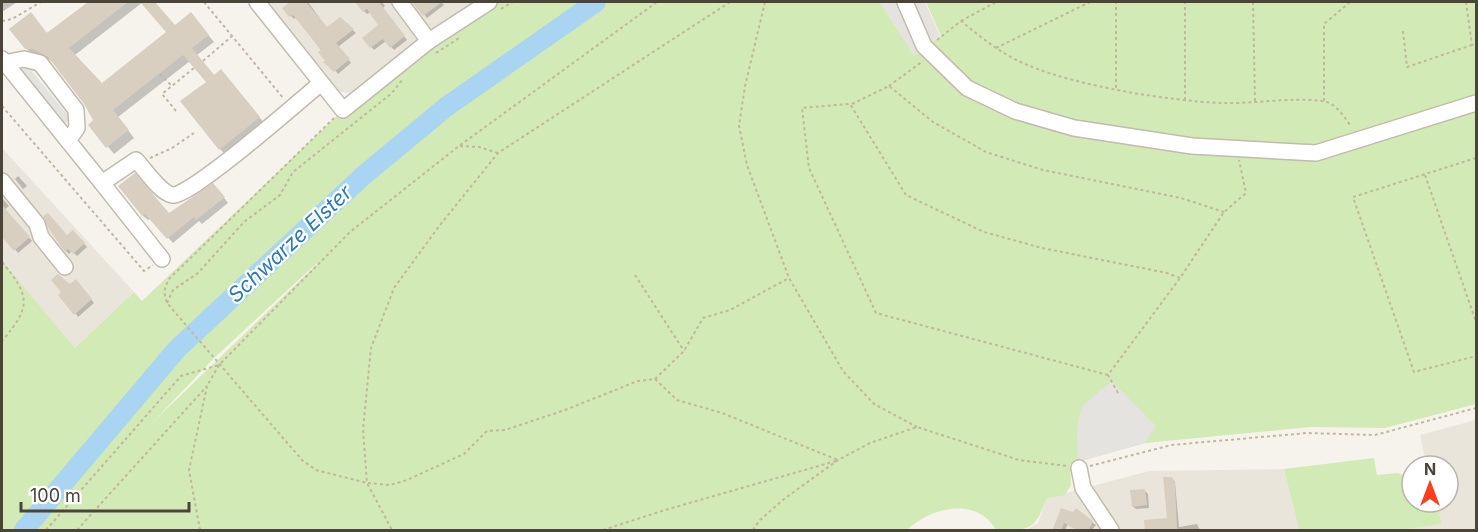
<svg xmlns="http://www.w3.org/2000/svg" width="1478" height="532" font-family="Inter,sans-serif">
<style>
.residential{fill:#eae5da}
.green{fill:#d2eab5;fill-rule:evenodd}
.parking{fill:#e5e3e0}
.shadow{fill:#0003;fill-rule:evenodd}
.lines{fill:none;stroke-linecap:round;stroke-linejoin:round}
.river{stroke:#a9d4f2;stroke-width:20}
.building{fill:#d8cfc1}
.minor-casing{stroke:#c2bbae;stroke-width:18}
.path{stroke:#c4b79f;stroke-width:2;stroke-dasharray:3 3;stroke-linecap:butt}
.minor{stroke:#fff;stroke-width:15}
.labels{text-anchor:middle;stroke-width:4.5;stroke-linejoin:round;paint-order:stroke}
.water-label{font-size:21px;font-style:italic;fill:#2e7ab2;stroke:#fff}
</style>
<rect width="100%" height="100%" fill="#f6f3ec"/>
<g class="residential">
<polygon points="267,2 481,2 349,93 337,91"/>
<polygon points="2,148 134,292 75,348 2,262"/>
<polygon points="1476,420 1476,530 1400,530 1442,524 1436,502 1448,502 1448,466 1427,466 1420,435"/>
<polygon points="1284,469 1299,530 1026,530 1038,523 1047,498 1149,471"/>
</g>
<g class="green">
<path d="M489,2H880L914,55L941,36L926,2H1476V404L1385,428L1310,427L1145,443L1070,464L1071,485L1065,495L1047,498C1034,531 1031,530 996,530C978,496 930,507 907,530H2V261L75,348L134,292L142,301L343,110ZM317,263V264L152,423L214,358Z"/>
<polygon points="1374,458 1377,475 1397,473 1412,478 1412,502 1436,502 1442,524 1400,530 1299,530 1284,469"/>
</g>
<g class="parking">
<polygon points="880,2 925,2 940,36 914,55"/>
<polygon points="26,64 71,119 63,125 18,70"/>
<polygon points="1112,381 1156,426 1145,443 1078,462 1077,427 1082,406"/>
</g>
<g class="shadow">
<polygon points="2,2 17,2 2,12"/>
<path d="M90,2H154L175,26L197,21L214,42L197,55L215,76L227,77L265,124L226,155L220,149L208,82L190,61L118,117L134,138L114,154L90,125L94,120L85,103L53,62L41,55H33L26,48ZM143,2L168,32L102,84L75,55Z"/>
<polygon points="293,2 308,2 327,28 340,19 356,33 338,47 351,63 338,74 297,17 294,19 284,8"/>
<polygon points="362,2 382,2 385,6 383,8 407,40 394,50 386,41 374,50 364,38 381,25 371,12 367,14 364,11 359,4"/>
<polygon points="414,2 441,2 444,5 427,18"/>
<polygon points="18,176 27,186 23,189 15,179"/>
<polygon points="120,186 170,214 218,190 228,203 202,224 199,221 173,243 151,218 148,220 143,216"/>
<polygon points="2,198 9,206 4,210 32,241 18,253 2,232"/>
<polygon points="73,232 87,247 77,256 72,251 69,254 66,251 67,237"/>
<polygon points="79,284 94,303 78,317 63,292 70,286"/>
<polygon points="1172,478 1175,482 1179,527 1197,524 1200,530 1146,530 1169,519"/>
<polygon points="1145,491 1148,494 1149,508 1136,509 1133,506"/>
<polygon points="1076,510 1096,525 1092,530 1078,530 1068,524 1065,530 1054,530"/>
</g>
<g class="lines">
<polyline class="river" points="24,530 177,349 364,175 446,107 596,2"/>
</g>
<g class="building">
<polygon points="88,2 128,2 69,48 102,83 166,32 140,2 155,2 175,25 191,12 209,35 192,48 214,75 221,69 260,117 219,150 180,101 206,82 183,55 113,110 129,130 106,148 88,125 93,120 84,104 48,57 33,49 25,49 9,29 31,12 47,33"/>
<polygon points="290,2 306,2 327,27 340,17 354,29 336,43 350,59 334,72 323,62 325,61 318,52 321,50 293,15 289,17 282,8"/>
<polygon points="355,2 379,2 405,36 390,48 383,39 370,48 362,38 378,25 367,9 363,12"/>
<polygon points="412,2 442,2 423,16"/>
<polygon points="135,173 169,213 213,183 225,197 196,220 194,217 167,239 145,214 142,216 118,186"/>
<polygon points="2,205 30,237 14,251 2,237"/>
<polygon points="48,213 67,235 73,230 85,243 73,254 68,249 65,252 49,229 43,216"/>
<polygon points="58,274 70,284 76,279 92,299 74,315 58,295 61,292 51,280"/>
<polygon points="1163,477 1172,477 1175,484 1177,531 1145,531 1144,520 1167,518"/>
<polygon points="1145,489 1147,505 1132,507 1130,490"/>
<polygon points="1061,508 1073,512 1076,508 1093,521 1088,531 1078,531 1064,523 1061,531 1052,531"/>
</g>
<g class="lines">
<g class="minor-casing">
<g id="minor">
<polyline points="257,2 343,110 429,41 489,2"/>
<polyline points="400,2 429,41"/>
<polyline points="905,2 924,46 967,88 1015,111 1074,128 1192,146 1316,153 1476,103"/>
<path d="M2,59L102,183L136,160C145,169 159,192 172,195C188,199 302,99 321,83"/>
<polyline points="4,63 24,59 40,63 76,110 77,128 68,141"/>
<polyline points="2,181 37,224 41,237 65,267"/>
<polyline points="102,183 162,259"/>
<polyline points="1079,468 1083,488 1111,530"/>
</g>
</g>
<g class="path">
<polyline points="204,2 284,99"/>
<polyline points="730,2 498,153 440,225 394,288 371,348 363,429 367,483 390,485 407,480 464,454 487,431 505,430 565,410 638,381 655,379 677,400 722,413 838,460"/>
<polyline points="765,2 745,86 739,126 747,165 789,278 843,371 874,404 917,427"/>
<polyline points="1253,2 1255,103"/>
<polyline points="1466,2 1472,45 1476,44"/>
<polyline points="501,9 513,2"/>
<polyline points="2,21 12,19 41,2"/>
<polyline points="961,21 996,2"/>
<polyline points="1403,31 1407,67 1472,45"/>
<path d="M937,40L961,21C983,39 1004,56 1030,66C1078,86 1169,101 1222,103C1253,104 1292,97 1322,101C1335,102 1345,117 1351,127"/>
<polyline points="996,48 1090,2"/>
<polyline points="436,53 459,38"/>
<polyline points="203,61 232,36"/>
<polyline points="160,74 172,86"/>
<polyline points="889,86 923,61"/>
<polyline points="1116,88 1116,2"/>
<polyline points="1185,100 1185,2"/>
<polyline points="1324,101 1324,24 1350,2"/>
<polyline points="852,104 889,86 933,122 986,152 1043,170 1181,198 1224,212"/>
<polyline points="2,106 144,271 153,265"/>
<polyline points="176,111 162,94 194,68"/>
<polyline points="334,118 168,280 164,292 167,303 302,460 316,470 367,483 392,530"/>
<polyline points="460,146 479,147 498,153"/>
<polyline points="150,158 172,148 194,133"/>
<polyline points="1476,158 1353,197 1414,372 1476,356"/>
<polyline points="1425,175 1476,322"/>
<path d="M2,262C30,296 32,306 2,341"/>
<polyline points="635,275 684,351"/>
<polyline points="167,303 173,290 198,273 244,222 280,195 293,172 392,93 402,80"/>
<polyline points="1108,375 876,313 809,168 802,108 850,104 906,195 984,232 1042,248 1167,273 1180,278"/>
<polyline points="655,379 684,351 703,318 730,310 789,278"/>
<polyline points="1118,393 1108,375 1180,278 1224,212 1246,193 1239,160"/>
<polyline points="1090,466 1171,445 1307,433 1375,435 1476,408"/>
<polyline points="46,530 181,376 219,365"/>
<polyline points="77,530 207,386"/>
<polyline points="200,530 189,470 207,386 219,365 350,232 459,146 657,2"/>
<polyline points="603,530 665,510 836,461"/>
<polyline points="753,530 760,520 784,499 838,460 870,443 917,427 1019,460 1067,466"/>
</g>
<use href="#minor" class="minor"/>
</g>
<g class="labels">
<g class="water-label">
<text transform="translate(290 244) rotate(-43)" y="7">Schwarze Elster</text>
</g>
</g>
<rect width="1478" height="532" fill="none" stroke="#4b4439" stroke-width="6"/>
<g transform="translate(1430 484)"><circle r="28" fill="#ffffff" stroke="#b7b4b0" stroke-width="1.5"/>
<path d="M0-4.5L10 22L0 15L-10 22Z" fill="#fc3f1d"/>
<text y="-9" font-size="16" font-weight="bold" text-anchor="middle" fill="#4b4439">N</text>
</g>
<path d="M21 502v9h168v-9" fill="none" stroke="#4b4439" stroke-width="3"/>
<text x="30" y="502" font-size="18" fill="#4b4439" stroke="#ffffff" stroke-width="4.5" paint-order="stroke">100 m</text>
</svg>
